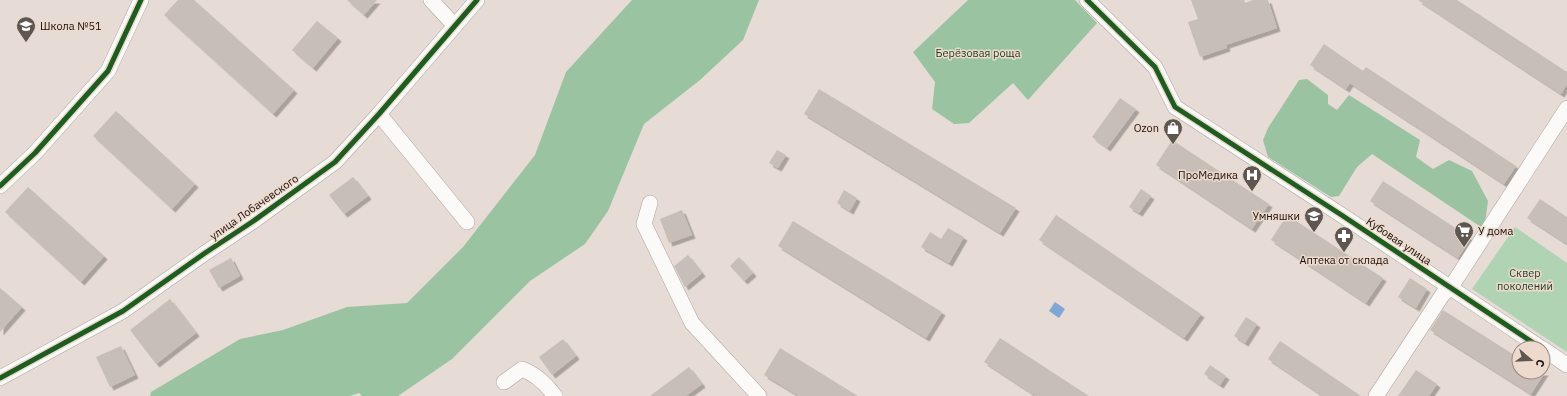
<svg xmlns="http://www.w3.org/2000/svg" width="1567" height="396" font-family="'IBM Plex Sans',sans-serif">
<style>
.green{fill:#b0d4b3}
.forest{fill:#9ac4a1}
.water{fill:#7ea7d5}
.building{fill:#c7beb8;filter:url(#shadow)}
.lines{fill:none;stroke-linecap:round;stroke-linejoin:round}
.minor-casing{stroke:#aea6a1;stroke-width:16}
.minor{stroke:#fbfaf9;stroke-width:15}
.cycleway-casing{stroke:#eedacd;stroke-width:8}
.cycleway{stroke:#1b5e20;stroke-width:5}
.labels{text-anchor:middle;stroke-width:3;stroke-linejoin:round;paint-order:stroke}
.poi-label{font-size:11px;fill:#150e0a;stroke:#eedacd;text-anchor:end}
.park-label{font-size:11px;fill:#183c23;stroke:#eedacd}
.street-label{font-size:11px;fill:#150e0a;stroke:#eedacd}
</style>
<defs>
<filter id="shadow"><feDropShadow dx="3.5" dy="3.5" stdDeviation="0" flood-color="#0004"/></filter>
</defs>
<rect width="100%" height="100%" fill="#e6dbd5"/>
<polygon class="green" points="1515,227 1567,263 1567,352 1472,289"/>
<g class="forest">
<polygon points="632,0 759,0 743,40 700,80 644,124 608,211 585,244 530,281 452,359 398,396 362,396 359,393 350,396 150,396 151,392 240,339 283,330 347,307 407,303 463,247 535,155 566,72"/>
<polygon points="968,0 1075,0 1097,23 1028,100 1013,83 969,123 954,124 932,109 935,82 913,52"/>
<polygon points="1307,79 1328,95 1328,104 1337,110 1349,95 1420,140 1416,157 1433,169 1449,160 1472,171 1488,201 1485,223 1481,227 1372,154 1357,167 1339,196 1331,197 1268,157 1263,140 1268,128 1299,80"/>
</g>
<polygon class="water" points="1055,302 1065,309 1059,318 1049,311"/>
<g class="building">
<polygon points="178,0 194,0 294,90 273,114 164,15"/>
<polygon points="347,0 377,0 364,15"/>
<polygon points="1191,0 1244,0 1245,3 1253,0 1268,0 1277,28 1226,45 1227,48 1200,57 1188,22 1198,19"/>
<polygon points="1418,0 1457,0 1567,72 1567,84 1561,94"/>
<polygon points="317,21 338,38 313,68 292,50"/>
<polygon points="1324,44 1363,71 1366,67 1516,166 1504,184 1350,83 1346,89 1310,65"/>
<polygon points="819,89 1016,208 1000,233 804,114"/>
<polygon points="1120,98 1136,109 1107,148 1092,137"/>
<polygon points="116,111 195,184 172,209 93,136"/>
<polygon points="1172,140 1269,204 1252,229 1156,165"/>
<polygon points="777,150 786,155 778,168 769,163"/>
<polygon points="353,177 368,196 344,214 329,195"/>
<polygon points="1383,181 1471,238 1458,258 1370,201"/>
<polygon points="28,187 104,256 81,282 5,212"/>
<polygon points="1141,189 1151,196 1139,213 1129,207"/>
<polygon points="844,190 857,198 850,211 837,203"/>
<polygon points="1540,199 1567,217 1567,244 1527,218"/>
<polygon points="682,210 692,235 669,243 660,219"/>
<polygon points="1056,215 1201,314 1184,338 1039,240"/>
<polygon points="1287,215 1383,278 1366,303 1271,240"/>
<polygon points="793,221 942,312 926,338 778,246"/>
<polygon points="948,228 964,237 949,263 921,247 930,232 941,239"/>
<polygon points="688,255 702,273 685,287 674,266"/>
<polygon points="739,257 753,273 744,281 730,266"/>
<polygon points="231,258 240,276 219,288 209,270"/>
<polygon points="1410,278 1427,289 1416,308 1398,297"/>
<polygon points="0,288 22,307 0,332"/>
<polygon points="170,299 196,333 156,364 130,330"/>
<polygon points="1443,310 1519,358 1519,372 1545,372 1531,394 1430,330"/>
<polygon points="1246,317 1257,324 1245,343 1234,336"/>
<polygon points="1000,338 1089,396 1036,396 984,362"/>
<polygon points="563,339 576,356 552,375 539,357"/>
<polygon points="1280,341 1361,396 1323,396 1268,359"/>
<polygon points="121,346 135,375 110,387 96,357"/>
<polygon points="780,348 858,396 799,396 764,375"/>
<polygon points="1210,365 1226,376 1220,385 1204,374"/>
<polygon points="689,367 702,384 686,396 650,396"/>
<polygon points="1416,370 1437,384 1429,396 1398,396"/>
</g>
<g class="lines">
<g class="minor-casing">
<g id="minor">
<polyline points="431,0 454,25"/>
<polyline points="1087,0 1155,67 1175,107 1343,216 1541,348"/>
<polyline points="379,114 467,222"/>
<polyline points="0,186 35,153 108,71 141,0"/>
<polyline points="650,203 644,224 692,323 759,396"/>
<polyline points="1543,349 1567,365"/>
<polyline points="0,378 123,311 205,253 252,222 335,162 379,114 477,0"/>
<path d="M504,382L522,369C536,374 546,384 555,396"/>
<polyline points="1376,396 1443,294 1451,287 1567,108"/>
</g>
</g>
<use href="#minor" class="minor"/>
<g class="cycleway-casing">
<g id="cycleway">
<polyline points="1087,0 1155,67 1175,107 1343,216 1541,348"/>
<polyline points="0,186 35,153 108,71 141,0"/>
<polyline points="0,378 123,311 205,253 252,222 335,162 379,114 477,0"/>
</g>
</g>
<use href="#cycleway" class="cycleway"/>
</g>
<defs>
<g id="school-pin" transform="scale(1)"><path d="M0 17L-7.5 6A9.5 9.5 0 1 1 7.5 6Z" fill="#5e5651" stroke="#eedacd"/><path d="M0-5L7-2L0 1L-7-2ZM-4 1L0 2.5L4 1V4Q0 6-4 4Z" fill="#fff"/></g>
<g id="shop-pin" transform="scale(1)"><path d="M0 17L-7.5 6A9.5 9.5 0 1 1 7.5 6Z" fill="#5e5651" stroke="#eedacd"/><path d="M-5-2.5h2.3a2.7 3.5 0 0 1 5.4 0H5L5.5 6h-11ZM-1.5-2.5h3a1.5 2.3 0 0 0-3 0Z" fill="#fff"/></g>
<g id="hospital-pin" transform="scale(1)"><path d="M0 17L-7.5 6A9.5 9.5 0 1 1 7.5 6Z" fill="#5e5651" stroke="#eedacd"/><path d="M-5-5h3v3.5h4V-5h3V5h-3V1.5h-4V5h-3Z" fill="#fff"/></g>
<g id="supermarket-pin" transform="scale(1)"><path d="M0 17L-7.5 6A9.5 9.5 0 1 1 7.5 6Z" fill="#5e5651" stroke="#eedacd"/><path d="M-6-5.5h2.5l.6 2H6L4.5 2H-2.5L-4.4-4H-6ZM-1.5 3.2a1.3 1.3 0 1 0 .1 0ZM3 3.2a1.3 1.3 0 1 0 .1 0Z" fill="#fff"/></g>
<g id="pharmacy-pin" transform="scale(1)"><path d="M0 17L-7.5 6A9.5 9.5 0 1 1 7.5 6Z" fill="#5e5651" stroke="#eedacd"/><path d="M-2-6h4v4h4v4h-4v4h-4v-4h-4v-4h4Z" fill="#fff"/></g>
</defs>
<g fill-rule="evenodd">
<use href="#school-pin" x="26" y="26"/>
<use href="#shop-pin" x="1173" y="128"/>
<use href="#hospital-pin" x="1252" y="175"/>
<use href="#school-pin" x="1314" y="216"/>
<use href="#supermarket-pin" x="1464" y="231"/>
<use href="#pharmacy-pin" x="1344" y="236"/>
</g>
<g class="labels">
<g class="poi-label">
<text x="40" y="30" text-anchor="start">Школа №51</text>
<text x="1159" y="132">Ozon</text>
<text x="1238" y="179">ПроМедика</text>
<text x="1300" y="220">Умняшки</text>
<text x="1478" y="235" text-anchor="start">У дома</text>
<text x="1344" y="264" text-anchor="middle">Аптека от склада</text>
</g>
<g class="park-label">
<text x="978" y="57">Берёзовая роща</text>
<text x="1525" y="277">Сквер<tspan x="1525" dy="13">поколений</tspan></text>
</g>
<g class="street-label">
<text transform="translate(254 207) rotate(-35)" y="4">улица Лобачевского</text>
<text transform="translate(1399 241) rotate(34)" y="4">Кубовая улица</text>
</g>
</g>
<g transform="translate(1531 360) rotate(109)"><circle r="19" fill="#eedacd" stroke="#97887f"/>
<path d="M0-3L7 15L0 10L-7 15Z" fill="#5e5651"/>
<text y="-6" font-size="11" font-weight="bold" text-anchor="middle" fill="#150e0a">С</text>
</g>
</svg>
